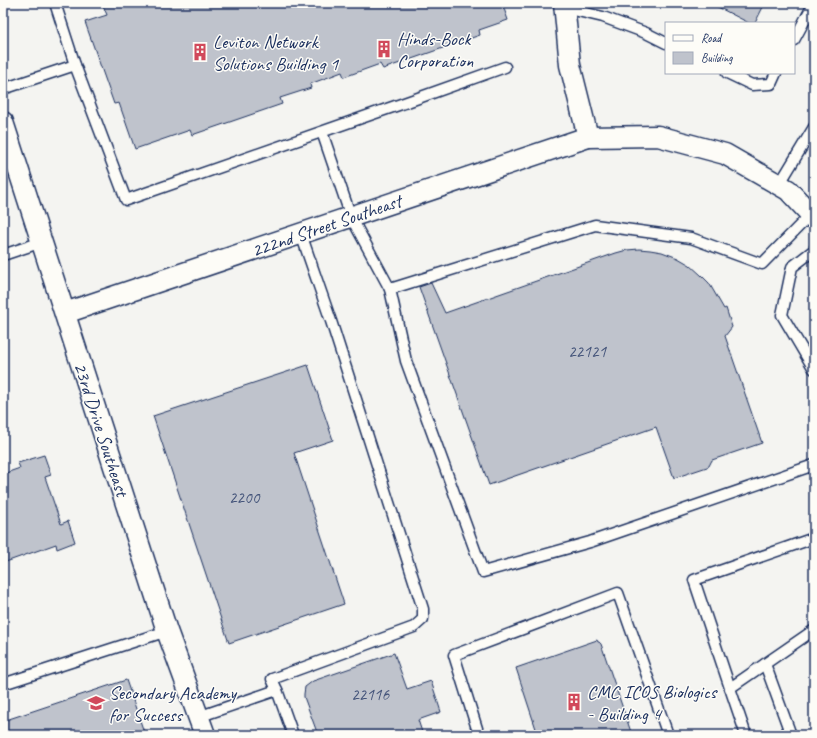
<svg xmlns="http://www.w3.org/2000/svg" width="817" height="738" font-family="Caveat,sans-serif">
<style>
.building{fill:#bfc3cc;stroke:#1b2f5e}
.lines{fill:none;stroke-linecap:round;stroke-linejoin:round}
.service-casing{stroke:#1b2f5e;stroke-width:13}
.minor-casing{stroke:#1b2f5e;stroke-width:23}
.service{stroke:#fdfcf7;stroke-width:10}
.minor{stroke:#fdfcf7;stroke-width:20}
.labels{text-anchor:middle;stroke-width:3;stroke-linejoin:round;paint-order:stroke}
.number-label{font-size:17px;fill:#44547a}
.poi-label{font-size:19px;fill:#1b2f5e;stroke:#fdfcf7;text-anchor:start}
.street-label{font-size:19px;fill:#1b2f5e;stroke:#fdfcf7}
</style>
<rect width="100%" height="100%" fill="#f4f4f1"/>
<filter id="ink" filterUnits="userSpaceOnUse"><feTurbulence type="fractalNoise" baseFrequency=".025" numOctaves="2"/><feDisplacementMap in="SourceGraphic" scale="8" xChannelSelector="R" yChannelSelector="G"/><feConvolveMatrix kernelMatrix="1 2 1 2 8 2 1 2 1" color-interpolation-filters="sRGB"/></filter>
<g filter="url(#ink)">
<g class="building">
<polygon points="102,3 502,3 508,20 479,30 480,35 383,69 380,64 344,77 342,72 310,84 311,88 280,98 282,104 192,135 190,130 135,149 119,103 114,104 85,22 107,15"/>
<polygon points="710,3 765,3 755,23 749,23"/>
<polygon points="639,249 650,250 662,252 678,258 690,265 701,275 709,283 724,309 726,308 732,327 725,336 762,443 712,460 709,466 707,467 674,478 656,427 489,485 419,287 431,283 445,313 616,253 627,250"/>
<polygon points="308,365 333,440 294,453 344,604 229,643 153,416"/>
<polygon points="44,455 51,475 45,477 61,524 68,521 75,542 57,549 56,544 3,563 3,474 20,468 18,463"/>
<polygon points="597,640 598,642 599,642 601,644 632,735 538,735 516,668"/>
<polygon points="394,653 407,689 431,681 441,712 418,720 423,735 318,735 304,697 304,694 305,687 313,681"/>
<polygon points="126,680 145,735 3,735 3,721"/>
</g>
<g class="lines">
<g class="service-casing">
<g id="service">
<polyline points="55,3 75,65 126,200 407,102 505,67"/>
<polyline points="565,8 603,17 646,33 666,43"/>
<polyline points="794,40 814,3"/>
<polyline points="727,73 752,85 771,84 776,73"/>
<polyline points="3,89 75,65"/>
<polyline points="322,132 351,217 390,289"/>
<polyline points="779,185 814,127"/>
<polyline points="811,214 762,264 691,238 595,225 390,289 406,361 483,572 590,542 814,465"/>
<polyline points="814,250 792,267 782,315 814,369"/>
<polyline points="3,255 42,242"/>
<polyline points="765,664 791,735"/>
<polyline points="3,684 167,631"/>
<polyline points="730,688 694,580 814,538"/>
<polyline points="277,690 272,679 414,627 423,619 423,609 331,321 301,234"/>
<polyline points="198,717 277,690 293,735"/>
<polyline points="479,735 454,655 618,593 668,735"/>
<polyline points="746,735 730,688 814,630"/>
</g>
</g>
<g class="minor-casing">
<g id="minor">
<polyline points="564,3 570,65 588,137"/>
<polyline points="3,122 167,631 205,735"/>
<polyline points="65,313 588,137 658,136 725,154 788,190 814,218"/>
</g>
</g>
<use href="#service" class="service"/>
<use href="#minor" class="minor"/>
</g>
</g>
<defs>
<g id="building-bare" transform="scale(1.38)"><path d="M-4-6H4V6H1V3H-1V6H-4ZM-2.5-4.3h1.7v1.8h-1.7ZM.8-4.3h1.7v1.8H.8ZM-2.5-1h1.7V.8h-1.7ZM.8-1h1.7V.8H.8Z" fill="#d1495b" stroke="#fdfcf7" stroke-width="2.5" paint-order="stroke"/></g>
<g id="school-bare" transform="scale(1.38)"><path d="M0-5L7-2L0 1L-7-2ZM-4 1L0 2.5L4 1V4Q0 6-4 4Z" fill="#d1495b" stroke="#fdfcf7" stroke-width="2.5" paint-order="stroke"/></g>
</defs>
<g fill-rule="evenodd">
<use href="#building-bare" x="384" y="49"/>
<use href="#building-bare" x="200" y="52"/>
<use href="#building-bare" x="574" y="702"/>
<use href="#school-bare" x="96" y="703"/>
</g>
<g class="labels">
<g class="number-label">
<text x="587" y="357">22121</text>
<text x="244" y="503">2200</text>
<text x="370" y="700">22116</text>
</g>
<g class="poi-label">
<text x="397" y="45">Hinds-Bock<tspan x="397" dy="22">Corporation</tspan></text>
<text x="213" y="48">Leviton Network<tspan x="213" dy="22">Solutions Building 1</tspan></text>
<text x="587" y="698">CMC ICOS Biologics<tspan x="587" dy="22">- Building 4</tspan></text>
<text x="109" y="699">Secondary Academy<tspan x="109" dy="22">for Success</tspan></text>
</g>
<g class="street-label">
<text transform="translate(326 225) rotate(-19)" y="7">222nd Street Southeast</text>
<text transform="translate(102 429) rotate(72)" y="7">23rd Drive Southeast</text>
</g>
</g>
<rect width="817" height="738" fill="none" stroke="#fdfcf7" stroke-width="16"/>
<rect x="8" y="8" width="801" height="722" fill="none" stroke="#1b2f5e" stroke-width="1.5" filter="url(#ink)"/>
<rect x="665" y="22" width="130" height="52" fill="#fdfcf7" stroke="#a3aaba"/>
<rect x="673" y="35" width="20" height="6" fill="#fdfcf7" stroke="#a3aaba"/>
<text x="701" y="42" font-size="12" fill="#1b2f5e">Road</text>
<rect x="673" y="52" width="20" height="12" fill="#bfc3cc" stroke="#a3aaba"/>
<text x="701" y="62" font-size="12" fill="#1b2f5e">Building</text>
</svg>
